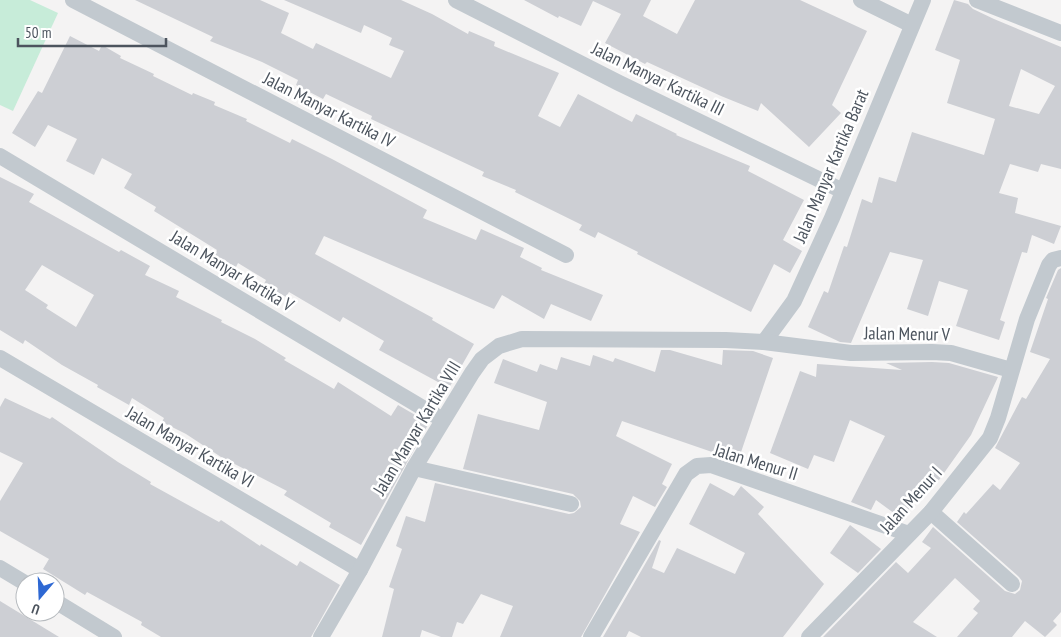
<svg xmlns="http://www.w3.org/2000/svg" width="1061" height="637" font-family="'PT Sans Narrow',sans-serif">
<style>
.green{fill:#c7ecd9}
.building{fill:#cdcfd4;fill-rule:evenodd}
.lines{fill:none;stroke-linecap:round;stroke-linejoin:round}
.minor{stroke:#c2c9cf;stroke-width:16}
.labels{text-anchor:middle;stroke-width:5;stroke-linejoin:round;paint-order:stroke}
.street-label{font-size:18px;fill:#4c545e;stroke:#fff}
</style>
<rect width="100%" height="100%" fill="#f4f3f3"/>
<polygon class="green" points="0,0 30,0 58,13 13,111 0,105"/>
<g class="building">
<polygon points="135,0 260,0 289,13 281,33 313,49 316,43 391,78 404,51 389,45 392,38 364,25 361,33 284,0 401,0 432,14 468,34 469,31 495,42 494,46 559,73 538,116 560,127 578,94 632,122 636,114 677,134 676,135 750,166 748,171 804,200 783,240 802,251 790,273 774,264 751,312 637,254 638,252 598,232 595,238 579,230 582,225 515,192 516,190 482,176 484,172 371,119 372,116 326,94 323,99 296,85 298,80 262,62 210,41 213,37"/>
<polygon points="524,0 651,0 643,16 677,34 695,0 800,0 867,31 832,105 841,113 809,147 761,103 758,111 721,96 647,62 645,64 605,43 621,14 593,1 581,26 559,16 558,18"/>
<path d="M954,0L968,4L973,9L994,19L1061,47V169L1041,164L1038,172L1010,164L999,193L1018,198L1015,213L1061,226L1054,244L1032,235L1027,253L1022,252L1000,320L1005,322L999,340L956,326L968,290L939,281L928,316L907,309L923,260L890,252L851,343L840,342L808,327L824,291L828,293L844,246L847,247L862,199L872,203L879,177L896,182L912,132L984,155L995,119L947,103L960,60L935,50ZM1021,69L1055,86L1039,114L1009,106Z"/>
<polygon points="70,36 99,51 102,45 121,56 120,58 154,74 153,76 192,95 193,93 215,102 214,105 247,119 246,121 290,143 292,139 332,159 427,210 423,218 476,240 481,229 524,248 520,257 542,268 541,270 603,295 591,321 551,304 544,319 502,295 494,309 324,236 315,254 433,318 432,320 474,344 449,388 379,350 384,341 343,317 340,322 289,292 286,297 264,284 266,280 238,263 236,267 214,255 217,250 154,211 156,207 124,188 132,174 102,158 94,175 66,161 77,139 48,125 35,147 12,133 38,91 42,93"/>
<path d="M0,177L34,194L29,202L119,252L121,250L150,266L145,275L179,291L176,297L222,320L221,322L255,339L286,358L284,360L334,389L338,382L391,416L398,405L429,423L361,545L329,527L331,523L284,495L287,491L221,457L186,434L162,422L164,418L132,398L129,405L97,387L98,385L62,365L25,340L23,344L0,330ZM42,265L94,295L76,327L46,308L48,305L25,290Z"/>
<polygon points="1061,268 1061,612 1053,621 1057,625 1045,637 1025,621 1012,637 957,637 978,613 973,609 980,601 955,578 913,622 937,637 823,637 896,562 908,573 931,548 922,542 933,527 1005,591 1015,594 1020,590 1022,581 1019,577 957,522 964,512 966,514 993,484 1000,490 1020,463 995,448 1022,397 1026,399 1050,359 1030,352 1048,299 1046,298 1058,270"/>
<polygon points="661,350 670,350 722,365 723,350 753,351 773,358 739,458 716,450 715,453 622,421 616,436 672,464 662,484 667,487 655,507 633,496 620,524 640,532 581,637 500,637 513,606 481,594 463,624 457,622 452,637 441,637 422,630 420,637 382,637 394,589 389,587 402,549 396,546 406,516 425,522 435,483 569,514 574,513 581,507 580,501 573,494 463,469 478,414 539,430 547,402 494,383 503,359 537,372 540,364 557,370 561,357 590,366 593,355 613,362 615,358 655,372"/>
<polygon points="932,362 949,363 998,377 971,435 939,480 937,479 931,488 926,485 902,519 876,500 871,510 851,502 885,436 850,420 834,462 814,455 808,469 770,453 800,371 816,377 817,364 902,370 886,363"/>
<polygon points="5,398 50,419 52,417 118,462 151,482 150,484 219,522 221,520 260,546 261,544 297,566 300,561 340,585 311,637 161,637 141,625 142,622 87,592 85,595 43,569 49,559 0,531 0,501 23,463 0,452 0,407"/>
<polygon points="710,483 734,496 741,486 764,507 758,514 824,584 783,637 641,637 629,631 626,637 603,637 659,540 661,541 652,568 664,573 677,548 735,574 745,553 689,524"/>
<polygon points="850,525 881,549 858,573 830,553"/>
<polygon points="0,601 59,637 0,637"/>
</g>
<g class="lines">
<g class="minor">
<polyline points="73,0 566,255"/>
<polyline points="456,0 619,83 843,191"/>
<polyline points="861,0 912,25"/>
<polyline points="977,0 1061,33"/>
<polyline points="0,156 443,420"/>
<polyline points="764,342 794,301 832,218 923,0"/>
<polyline points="0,358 360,570"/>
<polyline points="414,468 571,504"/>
<polyline points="931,512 1012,584"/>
<polyline points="0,568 25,583"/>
<polyline points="55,601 114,637"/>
<polyline points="321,637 360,570 414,468 472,373 482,359 499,346 522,339 726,340 764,342 851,353 932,352 951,353 1011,370"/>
<polyline points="591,637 686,474 697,466 711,465 909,534"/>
<polyline points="809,637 931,512 990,438 998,418 1027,319 1049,265 1053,260 1061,258"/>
</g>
</g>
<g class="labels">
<g class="street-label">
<text transform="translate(658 79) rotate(26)" y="6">Jalan Manyar Kartika III</text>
<text transform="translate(329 110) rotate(27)" y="6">Jalan Manyar Kartika IV</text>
<text transform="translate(831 166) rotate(-67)" y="6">Jalan Manyar Kartika Barat</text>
<text transform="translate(232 271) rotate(31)" y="6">Jalan Manyar Kartika V</text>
<text transform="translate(907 334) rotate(1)" y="6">Jalan Menur V</text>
<text transform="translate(417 428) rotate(-59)" y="6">Jalan Manyar Kartika VIII</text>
<text transform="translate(190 447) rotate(30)" y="6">Jalan Manyar Kartika VI</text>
<text transform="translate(756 462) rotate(17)" y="6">Jalan Menur II</text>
<text transform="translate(911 500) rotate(-48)" y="6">Jalan Menur I</text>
</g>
</g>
<g transform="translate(40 597) rotate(199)"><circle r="24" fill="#ffffff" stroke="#b7bbbf"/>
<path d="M0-4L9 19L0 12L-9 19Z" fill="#2e68d3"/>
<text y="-8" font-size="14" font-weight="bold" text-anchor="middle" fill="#4c545e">U</text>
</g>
<path d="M18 38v8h148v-8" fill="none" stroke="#4c545e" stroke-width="2.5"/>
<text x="25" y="38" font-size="15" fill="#4c545e" stroke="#ffffff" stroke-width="4" paint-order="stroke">50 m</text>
</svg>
